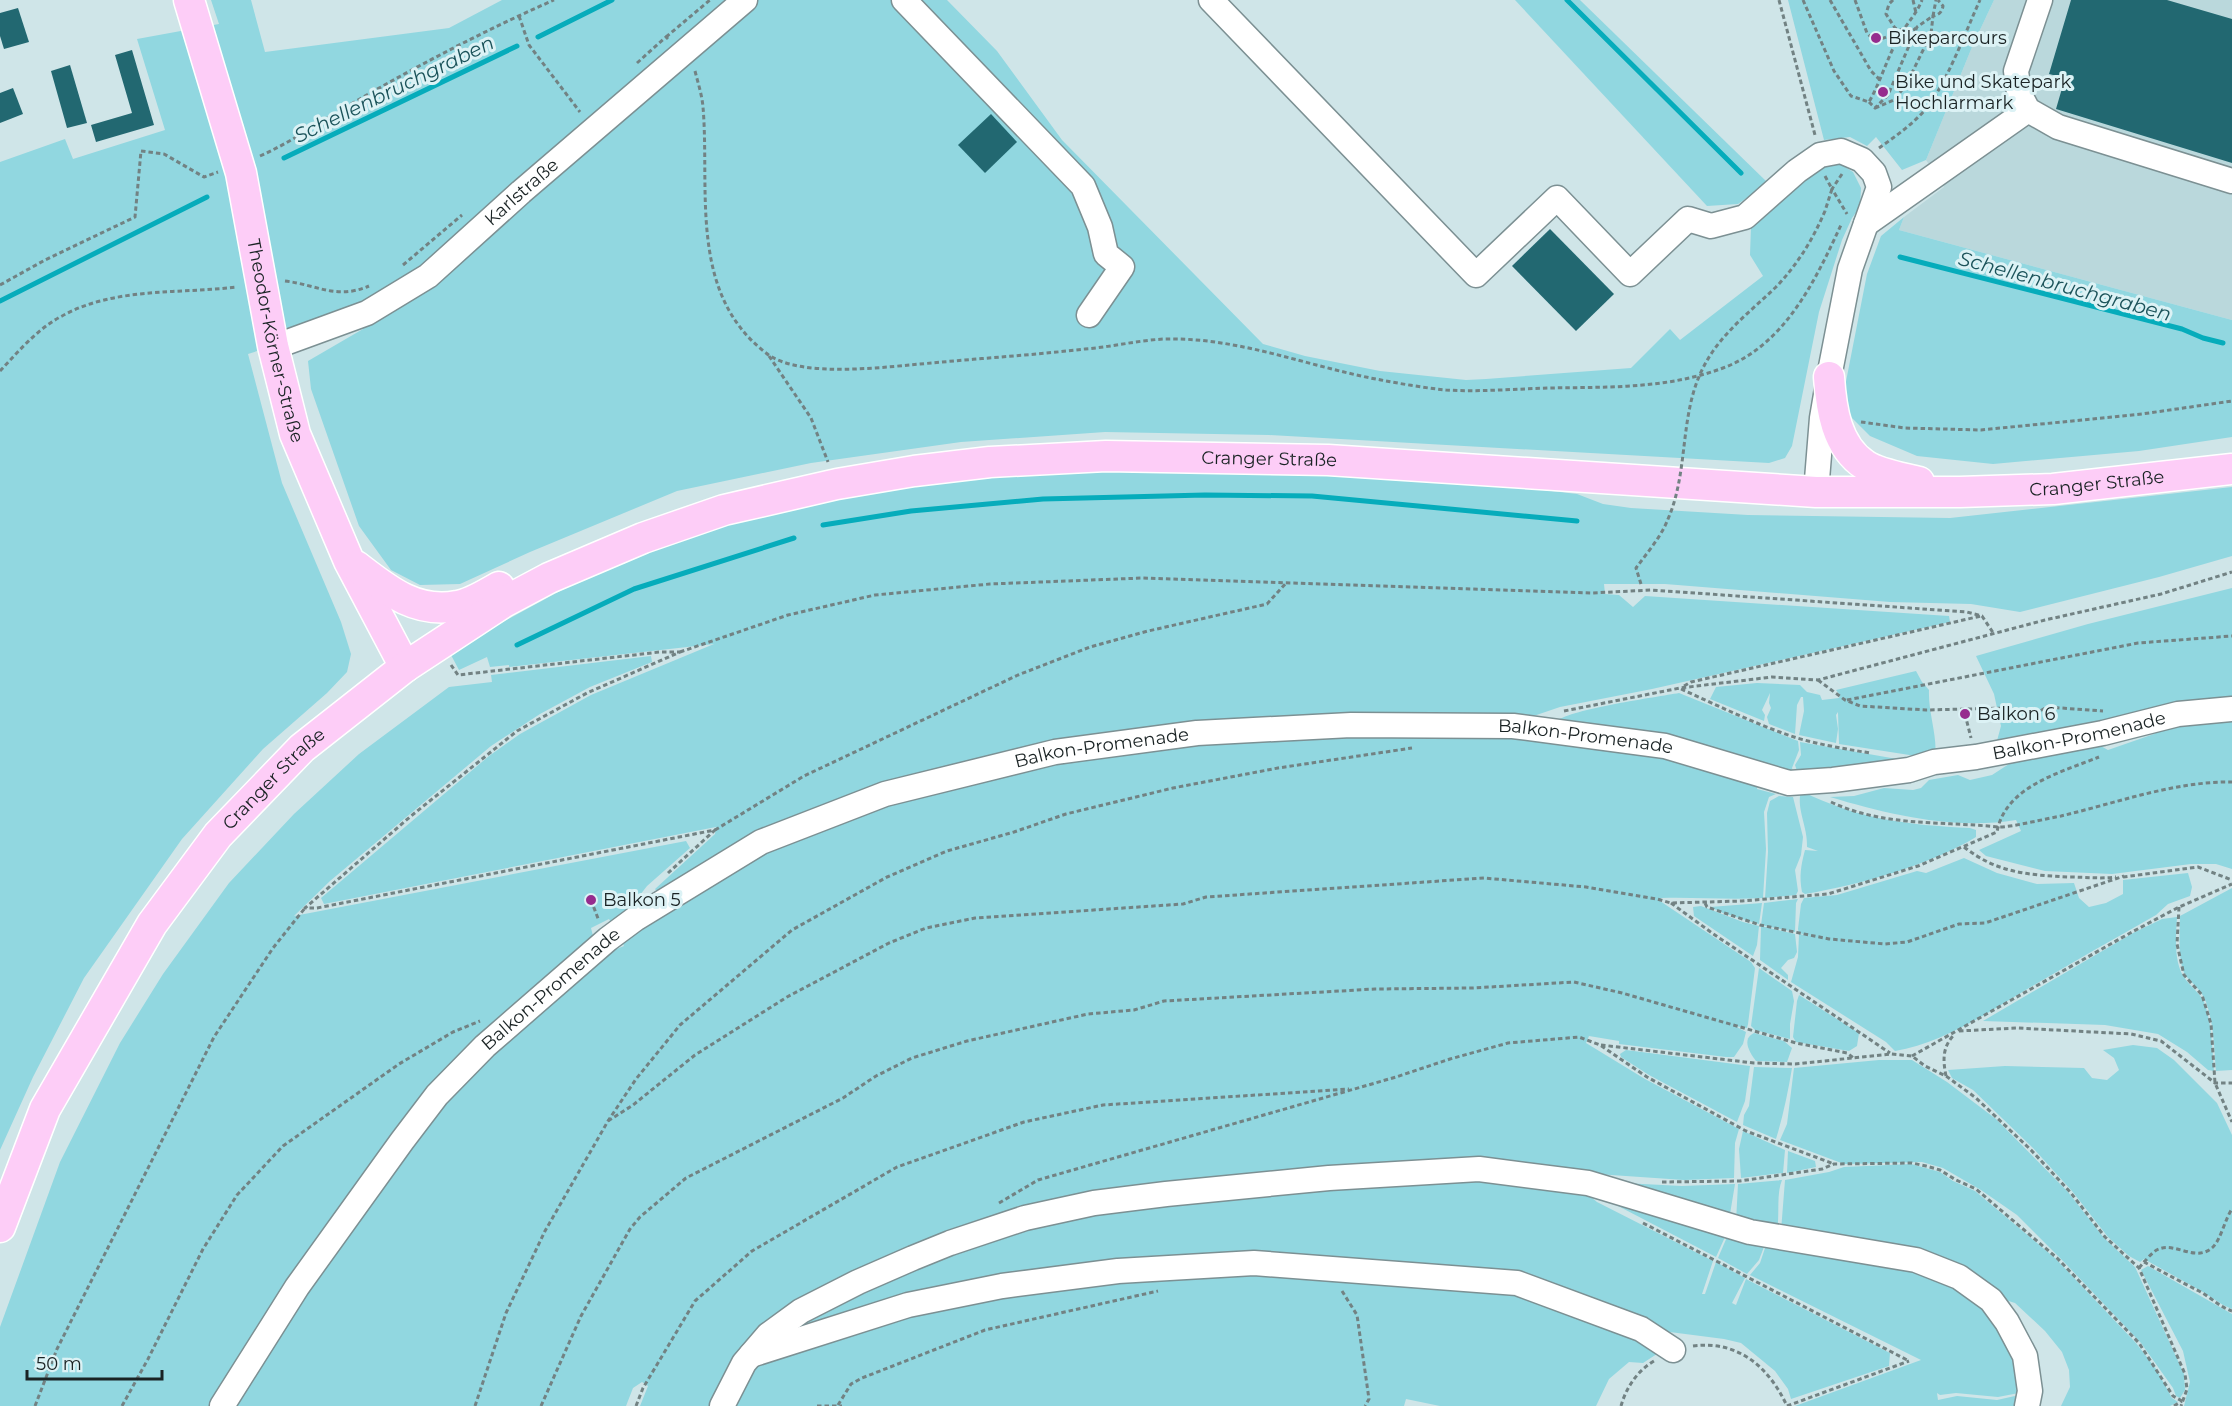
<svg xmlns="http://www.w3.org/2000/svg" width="2232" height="1406" font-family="Montserrat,sans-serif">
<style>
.built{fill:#bad8dc}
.green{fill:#91d7e0}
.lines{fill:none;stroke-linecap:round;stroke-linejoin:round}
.stream{stroke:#06acbb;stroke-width:5}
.building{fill:#226871}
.minor-casing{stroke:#7c9093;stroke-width:27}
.major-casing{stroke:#fff;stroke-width:33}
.path{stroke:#728283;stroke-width:3;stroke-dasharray:4.5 3;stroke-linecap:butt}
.minor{stroke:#fff;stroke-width:24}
.major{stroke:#fdcdf7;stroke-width:30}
.path-bridge{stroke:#728283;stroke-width:3;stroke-dasharray:4.5 3;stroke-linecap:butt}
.poi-dot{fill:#962c8e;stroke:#dcf2f5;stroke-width:2}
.labels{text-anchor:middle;stroke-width:6;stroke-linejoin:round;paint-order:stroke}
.poi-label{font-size:18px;fill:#1a2324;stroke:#dcf2f5;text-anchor:start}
.street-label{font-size:18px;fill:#1a2324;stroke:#dcf2f5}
.water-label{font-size:20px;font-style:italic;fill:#1b535a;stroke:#dcf2f5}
</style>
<rect width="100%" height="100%" fill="#cfe5e8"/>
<polygon class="built" points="1994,0 2232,0 2232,320 1899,230 1904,217 1944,187 1926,160 1972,47"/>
<g class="green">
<polygon points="211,0 251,0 265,52 449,28 502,0 947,0 997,51 1062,140 1263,344 1305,356 1380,371 1466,380 1486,379 1631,368 1670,329 1680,340 1763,276 1750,255 1751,226 1803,174 1837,162 1853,172 1861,188 1860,207 1852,218 1842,240 1819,312 1792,446 1785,458 1769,463 1269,435 1105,432 961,442 811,463 677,491 530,552 460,584 420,585 391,570 359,526 311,389 308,361 363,329 358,318 248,354 282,483 341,622 351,654 347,672 327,693 263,749 182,839 84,978 33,1077 0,1150 0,162 65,139 73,159 165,130 137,39 219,24"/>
<polygon points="1515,0 1580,0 1768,183 1738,204 1707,206"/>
<polygon points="1788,0 1994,0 1972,47 1926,160 1902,170 1876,137 1867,146 1850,137 1824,140"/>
<polygon points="1904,217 1899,230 2232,320 2232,437 2139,451 1993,464 1917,456 1870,436 1841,407 1867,274 1881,236"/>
<polygon points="1238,468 1482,483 1577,494 1603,504 1631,508 1748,515 1950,518 2232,487 2232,556 2159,577 2020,612 1971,604 1890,602 1665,584 1604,584 1605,594 1619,595 1633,607 1645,596 1949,616 1950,622 1652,689 1560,707 1516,722 1319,720 943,774 660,895 655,889 715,834 716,827 324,904 321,898 489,756 520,734 591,695 714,644 509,667 509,665 490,667 487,657 459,670 451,655 499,624 595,572 716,525 841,494 1037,470"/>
<polygon points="2232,588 2232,704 1995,748 2001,726 1994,694 1976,656 2088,624"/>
<polygon points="651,656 652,662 590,687 540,714 491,746 330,881 294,916 686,841 690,848 647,886 626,913 612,924 609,919 591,928 593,936 590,938 593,943 496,1027 213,1406 0,1406 0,1327 60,1162 120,1043 163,974 229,883 294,814 359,754 449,687 492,682 491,675"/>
<path d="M1916,671L1922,682L1929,690C1928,714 1938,735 1935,759L1839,744L1838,712L1836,715L1838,729L1836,743L1799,735L1804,711L1803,697H1801L1797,705L1795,734L1769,724L1767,717L1771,708L1769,703L1770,693L1762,710L1765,715L1764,721L1710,699L1716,687L1757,683L1800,685L1807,692L1820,695L1822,700L1839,698L1840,695L1836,690Z"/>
<path d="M1679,693L1798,741L1799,750L1792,768L1794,774L1557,721C1571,709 1657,697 1679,693Z"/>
<path d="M2232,713V869L2216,864H2191L2112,874L2045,871L1986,856L1979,850L2021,831L2016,820C1954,830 1890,815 1830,797L1854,796L1884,788L1913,790L1921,788L1929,780L1958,775L1970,780L1992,775L2009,764L2097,744L2108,750L2154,734L2163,727Z"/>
<path d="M1466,732L1616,742L1758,780L1757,789L1776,794L1769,797L1764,812L1766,849L1763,898C1728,900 1695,897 1661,898L1660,901L1751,962L1755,968L1748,1024L1747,1028L1735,1026L1746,1032L1743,1044L1734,1057H1726L1619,1044V1041L1589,1036L1586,1043L1645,1079L1739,1129L1735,1143L1734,1178L1684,1180L1481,1166L1095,1199L797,1309L716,1406H640L648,1386L642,1382L633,1388L626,1406H235L350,1226L443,1098L602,955L624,946L620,937L749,856L852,815L1058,759L1198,742Z"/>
<polygon points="1800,742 1897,759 1897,761 1798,774 1795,765 1801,755"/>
<path d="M1801,791C1858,819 1907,825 1970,828L1976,830V837C1930,865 1859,885 1805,894L1802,892C1799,876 1801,865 1805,850L1818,851L1807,847C1808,827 1796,809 1801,791Z"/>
<polygon points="1779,796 1793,797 1803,837 1801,855 1795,870 1798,891 1796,895 1765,898 1768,852 1767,813 1770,801"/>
<path d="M1964,858L1997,873L2037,884L2074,883L2079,898L2089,907L2106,903L2123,894V880L2188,873L2192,887L2190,896L2168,904L2156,915C2112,940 2068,965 2024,991C1986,1014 1940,1044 1895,1051L1886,1042L1791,982L1798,957L1799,934L1811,936L1799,933L1798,929L1801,904L1804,898L1837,895L1917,871L1926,873Z"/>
<path d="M2232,888V1070L2216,1071C2214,1048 2214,1024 2206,1002C2202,991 2194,985 2186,976C2177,963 2180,931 2180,916Z"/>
<polygon points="1798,899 1796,903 1795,932 1761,925 1764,903"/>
<polygon points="1762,903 1759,924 1723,913 1710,907"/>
<polygon points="1701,906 1743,922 1759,926 1757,945 1753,956 1694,916 1693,907"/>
<path d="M2177,917C2176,937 2173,964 2186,980C2192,988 2200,993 2204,1002C2212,1023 2212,1048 2214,1071L2208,1070L2187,1052L2158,1034L2105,1025L1983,1021L2133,933L2162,919Z"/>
<polygon points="1761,926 1795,934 1797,952 1794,958 1788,960 1781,968 1788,975 1788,980 1760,960"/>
<polygon points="1759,968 1792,991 1794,1001 1790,1024 1790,1039 1755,1030 1751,1026"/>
<polygon points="1799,995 1859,1033 1857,1046 1849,1051 1796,1042 1793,1037 1797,1001"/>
<path d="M1754,1033L1784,1041L1792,1048L1787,1062L1756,1061C1750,1053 1741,1039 1754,1033Z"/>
<polygon points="2133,1045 2157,1048 2174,1060 2217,1103 2232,1135 2232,1309 2223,1305 2203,1292 2144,1259 2140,1262 2129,1256 2108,1237 2072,1191 2033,1148 1973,1090 1952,1078 1948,1070 2005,1066 2084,1068 2092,1078 2107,1080 2119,1070 2114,1058 2103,1050"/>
<polygon points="1626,1050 1750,1066 1745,1101 1737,1122 1649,1075 1621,1057 1620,1054"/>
<polygon points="1879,1060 1912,1060 1947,1082 1996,1119 2068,1192 2104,1238 2135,1267 2184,1374 2185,1390 2180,1398 2176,1396 2173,1388 2141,1343 2065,1263 2017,1215 1981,1190 1943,1168 1922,1162 1844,1164 1780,1140 1787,1124 1794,1068"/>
<path d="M1754,1067L1792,1068C1788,1092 1783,1116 1776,1139L1743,1125L1744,1115L1749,1106Z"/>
<polygon points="1743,1131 1785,1150 1783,1173 1741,1178 1739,1149"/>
<polygon points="1788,1151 1815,1161 1816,1167 1787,1173"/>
<polygon points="1911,1164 1940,1172 1953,1181 1975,1191 2056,1259 2136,1343 2156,1369 2172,1398 2178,1402 2170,1406 2061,1406 2070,1387 2069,1370 2062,1352 2045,1331 2015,1303 1781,1231 1785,1180 1829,1172 1844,1167"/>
<polygon points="1483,1177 1580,1188 1597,1202 1713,1261 1702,1294 1705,1294 1716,1262 1745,1278 1732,1303 1736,1305 1746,1279 1890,1353 1889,1366 1791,1399 1788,1389 1775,1371 1741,1343 1724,1339 1662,1331 1517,1281 1117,1266 770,1338 924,1260 1095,1208"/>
<path d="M1782,1180C1776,1195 1780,1214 1777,1231L1736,1222L1738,1184Z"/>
<polygon points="1623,1183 1682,1186 1735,1184 1729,1220"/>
<polygon points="1597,1195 1725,1237 1716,1257"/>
<polygon points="1730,1230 1767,1239 1759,1260 1747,1274 1718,1258"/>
<polygon points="1768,1239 1954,1280 2007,1329 2024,1392 1998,1397 1956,1393 1940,1395 1937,1393 1938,1400 1957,1396 1997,1400 2024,1394 2023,1406 1795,1406 1921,1360 1750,1275 1760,1263"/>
<polygon points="2148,1266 2232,1314 2232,1406 2184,1406 2190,1382 2183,1351 2141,1270"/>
<polygon points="1250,1271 1517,1293 1663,1350 1643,1363 1629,1362 1609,1379 1596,1406 1440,1406 1406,1399 1404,1406 726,1406 760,1358 977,1298 1152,1273"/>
</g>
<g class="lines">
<g class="stream">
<polyline points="1567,0 1741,173"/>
<polyline points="538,37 612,0"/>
<polyline points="284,158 517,46"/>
<polyline points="1900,257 2182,329 2203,338 2223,343"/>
<polyline points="0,301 207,197"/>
<polyline points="823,525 911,511 1043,499 1205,495 1312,496 1577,521"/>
<polyline points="517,645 634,589 794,538"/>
</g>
</g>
<g class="building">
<polygon points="2071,0 2167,0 2232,19 2232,163 2056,109 2065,78 2049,74"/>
<polygon points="18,8 29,42 4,49 0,36 0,13"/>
<polygon points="132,50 154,125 96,142 91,125 132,113 115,55"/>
<polygon points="70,65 87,123 67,128 51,71"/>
<polygon points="13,88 23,114 0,123 0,93"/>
<polygon points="991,114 1017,142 985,173 958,145"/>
<polygon points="1550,229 1614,294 1576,331 1512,266"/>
</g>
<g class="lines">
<g class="minor-casing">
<g id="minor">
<polyline points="904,0 1083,186 1100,227 1106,254 1122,267 1089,315"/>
<polyline points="1211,0 1476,275 1557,198 1630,274 1688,219 1711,226 1745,217 1797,171 1820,155 1841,151 1862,160 1874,173 1879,187 1850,269 1829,377 1822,418 1816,492"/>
<polyline points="2040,0 2016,71 2019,93 2028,110 2058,127 2232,181"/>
<polyline points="1866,224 2028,110"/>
<path id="s1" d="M274,347L367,313L428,276L521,192L745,0"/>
<polyline points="751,1355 908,1305 1002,1286 1118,1271 1254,1263 1517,1283 1641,1329 1673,1350"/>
<path id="s2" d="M222,1406L297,1287L402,1141L437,1095L485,1046L608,939L635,919L761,842L885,794L1055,752L1197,733L1351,725L1513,726L1665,746L1789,783L1833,780L1909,770L1934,762L1976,757L2103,733L2178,714L2232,709"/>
<polyline points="722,1406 744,1363 768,1335 801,1311 858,1282 913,1258 950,1243 1025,1218 1094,1203 1166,1194 1329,1178 1479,1169 1588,1183 1750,1232 1916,1260 1959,1277 1991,1300 2007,1322 2025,1356 2030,1391 2027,1406"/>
</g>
</g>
<g class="major-casing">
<g id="major">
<path id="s3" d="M189,0L241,173L273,346L295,434L349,561L405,667"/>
<path d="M1829,377C1831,408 1836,446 1865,465C1878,474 1904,478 1919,482"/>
<path d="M356,566C386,589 415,614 457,606C471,604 486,594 499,587"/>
<path id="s4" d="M0,1227L45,1109L152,924L218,835L302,748L405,667L504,602L549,578L643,538L724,510L837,484L914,471L990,462L1106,456L1328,460L1816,492H1960L2053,489L2232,469"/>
</g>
</g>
<g class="path">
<polyline points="1779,0 1815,135"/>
<path d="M1803,0L1834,71L1851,96L1869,102C1882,79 1888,54 1902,32C1909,21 1917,13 1922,0"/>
<polyline points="1830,0 1871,71 1881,81"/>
<polyline points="1855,0 1867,33 1873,39 1881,39 1902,31"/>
<polyline points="1893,0 1889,4 1886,14 1895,28 1901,30"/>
<polyline points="1913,0 1916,13"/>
<polyline points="519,16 529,45 580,112"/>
<polyline points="666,37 710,0"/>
<polyline points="1896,45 1916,28"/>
<polyline points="637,63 666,37 668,39"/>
<path d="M695,71C698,83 702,95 703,107C710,191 688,293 766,353C800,380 890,366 932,363C983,358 1034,355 1085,349C1112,347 1139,340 1165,339C1239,337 1309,367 1381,380C1402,384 1425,388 1446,390C1480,392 1515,389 1549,388C1607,387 1667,389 1723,368C1785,345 1815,281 1841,225"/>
<polyline points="1869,102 1875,108 1888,95 1917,27 1933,16 1936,0"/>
<path d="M1875,108L1894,100L1906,85L1931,34L1933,16C1939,15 1942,12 1943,6L1938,0"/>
<path d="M1879,148C1896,136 1916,122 1929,105C1949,77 1965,33 1980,0"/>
<path d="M260,156C289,143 314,126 341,110C409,70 481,32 554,0"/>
<polyline points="1842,174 1832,189 1847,214"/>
<polyline points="1825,176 1832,189 1825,211"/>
<polyline points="403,265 462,215"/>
<path d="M285,281C318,285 336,300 369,286"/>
<polyline points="0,285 45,260 135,217 141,151 164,154 204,177 218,172"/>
<polyline points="769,356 811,418 828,462"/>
<path d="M0,371C19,351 37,329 62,316C114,287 179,294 237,287"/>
<polyline points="1861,422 1905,428 1981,430 2142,414 2232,401"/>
<polyline points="680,652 788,615 875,595 990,584 1143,578 1591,593 1651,590 1967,612 1982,616 1994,634"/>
<polyline points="451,665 458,675 660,652 680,652 587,693 517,731 411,816 305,908 317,908 715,830 668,873"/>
<polyline points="1818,680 1845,700 1860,706 1926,710 2009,708 2035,714 2047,707 2103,711"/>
<polyline points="1684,686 1691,682 1981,616"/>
<path d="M1681,689C1719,706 1757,725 1797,738C1821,745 1846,749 1870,753"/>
<polyline points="1847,700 2138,643 2232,636"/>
<polyline points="1564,711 1680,688 1772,677 1818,680 2045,620 2161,594 2232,572"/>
<polyline points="1965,714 1971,738"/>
<path d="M1831,802C1884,827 1942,821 1998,827C2008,828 2049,818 2061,816C2116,803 2176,781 2232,782"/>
<polyline points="715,830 804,776 1018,675 1090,647 1148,631 1267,604 1287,582"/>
<path d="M1964,847C1997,873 2028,875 2069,877C2085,877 2100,879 2116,877"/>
<polyline points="2123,877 2198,867 2232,880"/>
<polyline points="591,900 599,921"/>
<polyline points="1671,903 1712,933 1890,1053"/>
<polyline points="1705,903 1707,907 1760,925 1829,939 1885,944 1907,942 1959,924 1985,923 2124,876"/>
<polyline points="2179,907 2177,944 2184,975 2202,995 2211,1024 2215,1083 2232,1122"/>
<polyline points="1959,1031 2017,1028 2131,1034 2161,1041 2215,1083 2232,1083"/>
<polyline points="1601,1045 1754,1063 1795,1064 1891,1054 1912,1056 1925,1066 1946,1076 1976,1098 2031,1150 2071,1193 2105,1237 2139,1268 2185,1374 2187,1389 2181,1406"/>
<polyline points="1912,1056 2132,932 2179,907 2232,884"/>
<path d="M1946,1076C1943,1061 1942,1047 1954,1035"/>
<path d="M608,1121L633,1105L695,1055L787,997L889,943L926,928L975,918L1183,904L1206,897L1484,878L1586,887L1657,899L1671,903L1742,901L1828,894L1918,866L1997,832C2005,786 2062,772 2099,757"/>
<polyline points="1662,1182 1740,1181 1822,1169 1834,1164 1912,1163 1926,1166 1940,1170 1956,1180 1976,1189 2057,1258 2139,1343 2173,1396 2182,1401"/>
<polyline points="999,1203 1038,1180 1396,1077 1450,1059 1508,1043 1579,1037 1600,1045 1647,1077 1746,1131 1834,1164"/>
<polyline points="1643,1223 1909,1361"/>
<path d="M2144,1262C2148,1258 2153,1251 2159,1249C2176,1242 2196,1263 2213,1247C2221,1239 2225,1219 2232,1209"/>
<path d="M2139,1268L2144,1262C2163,1272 2181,1282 2199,1291C2211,1297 2219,1307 2232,1311"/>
<polyline points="1342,1291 1357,1315 1369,1399 1365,1406"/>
<path d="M1693,1346C1738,1340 1769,1367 1787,1406"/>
<polyline points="838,1405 851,1384 862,1378 985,1330 1158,1291"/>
<polyline points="35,1406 57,1349 214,1037 273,948 305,908"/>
<polyline points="122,1406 148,1359 203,1249 237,1195 283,1146 399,1064 453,1032 480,1021"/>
<polyline points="475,1406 506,1313 545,1231 608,1121 636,1079 680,1025 792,930 887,877 947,851 1014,832 1066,814 1173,788 1278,768 1412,748"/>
<polyline points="541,1406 581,1316 630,1229 640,1217 686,1178 843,1098 876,1076 912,1058 967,1041 1088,1014 1134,1010 1164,1001 1375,989 1473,988 1574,982 1622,993 1796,1043 1847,1053 1855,1059"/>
<polyline points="636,1406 643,1388 695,1301 752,1251 897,1167 1024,1122 1103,1105 1349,1089"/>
<polyline points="817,1406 842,1406"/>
<path d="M1621,1406C1626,1388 1637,1371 1654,1361"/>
<polyline points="1787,1406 1909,1361"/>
<polyline points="2174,1406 2182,1401"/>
</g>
<use href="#minor" class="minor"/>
<use href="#major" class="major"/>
<path class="path-bridge" d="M1641,584L1636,568C1647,553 1661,537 1668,519C1689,471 1679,415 1703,368C1719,335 1750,312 1776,287C1798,264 1813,239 1825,211"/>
</g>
<g class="poi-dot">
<circle cx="1876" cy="38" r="6"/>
<circle cx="1883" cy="92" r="6"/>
<circle cx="1965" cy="714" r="6"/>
<circle cx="591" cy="900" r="6"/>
</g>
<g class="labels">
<g class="poi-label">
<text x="1888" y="44">Bikeparcours</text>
<text x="1895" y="88">Bike und Skatepark<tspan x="1895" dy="21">Hochlarmark</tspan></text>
<text x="1977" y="720">Balkon 6</text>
<text x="603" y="906">Balkon 5</text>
</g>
<g class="street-label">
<text dy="6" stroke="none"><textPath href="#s1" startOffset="296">Karlstraße</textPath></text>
<text dy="6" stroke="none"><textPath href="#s3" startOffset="352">Theodor-Körner-Straße</textPath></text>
<text dy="6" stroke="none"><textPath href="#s4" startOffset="1610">Cranger Straße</textPath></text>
<text dy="6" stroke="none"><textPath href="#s4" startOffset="2439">Cranger Straße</textPath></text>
<text dy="6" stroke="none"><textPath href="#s2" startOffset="2136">Balkon-Promenade</textPath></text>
<text dy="6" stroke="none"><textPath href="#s2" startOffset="1632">Balkon-Promenade</textPath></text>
<text dy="6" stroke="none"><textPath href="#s2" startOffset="1146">Balkon-Promenade</textPath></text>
<text dy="6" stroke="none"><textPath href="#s4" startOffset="530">Cranger Straße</textPath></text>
<text dy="6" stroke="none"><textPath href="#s2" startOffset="534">Balkon-Promenade</textPath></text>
</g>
<g class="water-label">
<text transform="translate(394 89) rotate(-26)" y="7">Schellenbruchgraben</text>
<text transform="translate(2065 286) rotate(15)" y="7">Schellenbruchgraben</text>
</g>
</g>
<path d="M27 1370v9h135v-9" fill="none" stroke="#1a2324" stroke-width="3"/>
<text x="36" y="1370" font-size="18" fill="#1a2324" stroke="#dcf2f5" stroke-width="4.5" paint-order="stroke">50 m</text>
</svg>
